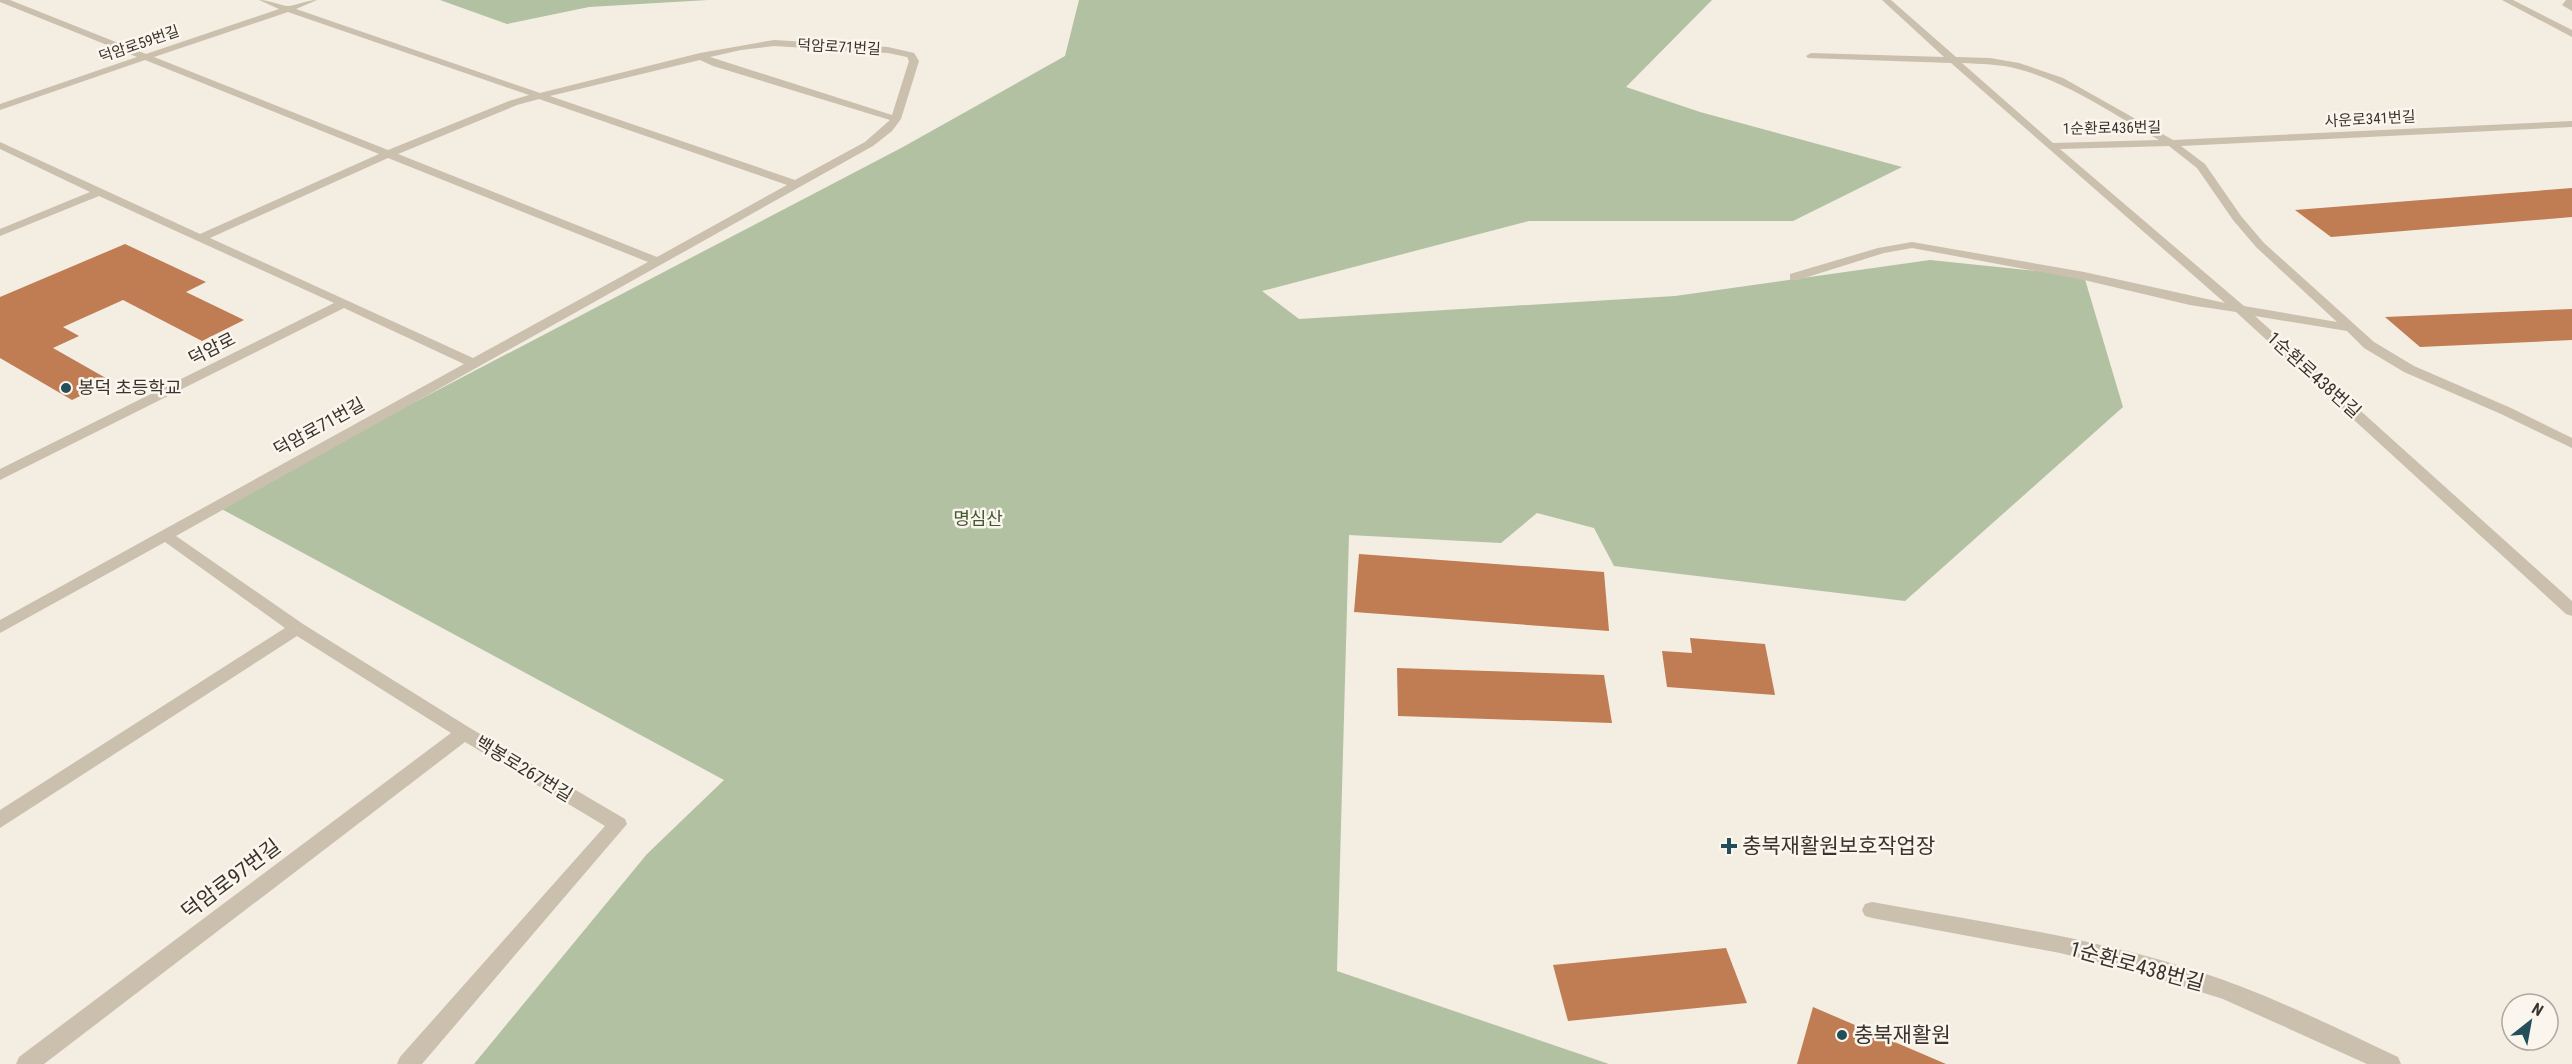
<svg xmlns="http://www.w3.org/2000/svg" width="2572" height="1064" font-family="'Roboto Condensed','Noto Sans KR',sans-serif">
<style>
.green{fill:#b2c1a2}
.building{fill:#c07c52}
.lines{fill:none;stroke-linecap:round;stroke-linejoin:round}
.minor{fill:#cbbfae;fill-rule:evenodd}
.poi-dot{fill:#234e5a;stroke:#faf6ee;stroke-width:2}
.labels{text-anchor:middle;stroke-width:5;stroke-linejoin:round;paint-order:stroke}
.far-street-label{font-size:15px;fill:#3a322c;stroke:#faf6ee}
.street-label{font-size:18px;fill:#3a322c;stroke:#faf6ee}
.poi-label{font-size:18px;fill:#3a322c;stroke:#faf6ee;text-anchor:start}
.park-label{font-size:18px;fill:#435730;stroke:#faf6ee}
.near-poi-label{font-size:21px;fill:#3a322c;stroke:#faf6ee;text-anchor:start}
.near-street-label{font-size:21px;fill:#3a322c;stroke:#faf6ee}
</style>
<rect width="100%" height="100%" fill="#f3ede2"/>
<g class="green">
<polygon points="440,0 708,0 589,7 507,24"/>
<polygon points="1079,0 1712,0 1626,87 1700,112 1902,167 1793,221 1529,221 1262,291 1299,319 1675,296 1930,260 2084,276 2123,407 1905,601 1614,566 1594,528 1537,513 1501,543 1349,535 1337,971 1609,1064 474,1064 647,854 724,780 216,506 903,147 1065,56"/>
</g>
<g class="building">
<polygon points="2572,188 2572,217 2331,237 2295,210"/>
<polygon points="125,244 206,282 186,292 244,320 202,341 123,300 63,327 79,336 53,348 111,381 72,400 0,358 0,297"/>
<polygon points="2572,309 2572,340 2420,347 2385,317"/>
<polygon points="1359,554 1604,572 1609,631 1354,612"/>
<polygon points="1690,638 1765,644 1775,695 1667,687 1662,651 1692,653"/>
<polygon points="1397,668 1604,675 1612,723 1398,716"/>
<polygon points="1726,948 1747,1003 1568,1021 1553,965"/>
<polygon points="1813,1007 1946,1064 1797,1064"/>
</g>
<g class="lines">
<g class="minor">
<path d="M0,0H10L146,54L279,9L259,0C270,0 281,6 288,6C296,6 306,0 317,0L296,9L540,93L700,53L774,40L888,47L914,53L919,61L901,119L892,131L873,146L176,536L303,624L470,728L625,819L627,824L422,1064H397L400,1057L605,826L465,742L44,1064H16L19,1057L451,733L297,636L0,828V810L285,628L165,542L0,633V620L464,364L344,308L0,480V469L334,303L99,196L0,236V229L90,192L0,149V142L200,234L379,154L145,60L0,110V104L137,57L0,2ZM288,12L529,95L509,101L388,150L154,57ZM774,46L888,53L907,57L909,61L892,115L710,57L741,50ZM700,60L713,66L890,120L865,142L795,180L550,96ZM539,99L787,185L657,257L398,154L517,105ZM388,158L648,262L473,358L210,238Z"/>
<path d="M1882,0H1891L1956,57L1990,58L2019,63L2063,78L2173,140L2572,121V127L2181,146L2205,164L2241,216L2264,243L2374,342L2414,366L2511,408L2572,438V448L2501,414L2404,372L2364,348L2347,331L2255,316L2572,601V616L2566,614L2236,312L2190,305L2084,280L1912,248L1884,253L1798,280H1790V274L1878,248L1912,242L2084,272L2225,303L1951,63L1808,58L1806,56L1811,53L1944,57ZM1962,63C1981,64 2000,64 2018,69C2068,82 2113,114 2159,140L2053,143ZM2169,146L2197,168L2233,220L2256,247L2337,322L2244,306L2060,149Z"/>
<polygon points="2502,0 2513,0 2572,30 2572,37"/>
<polygon points="2566,0 2572,0 2572,11 2562,5"/>
<path d="M1872,902C1981,922 2091,937 2197,971C2266,993 2332,1026 2398,1057L2401,1064H2367L2223,999L2134,971L2060,953L1872,918L1865,916L1862,910L1865,904Z"/>
</g>
</g>
<g class="poi-dot">
<circle cx="66" cy="388" r="6"/>
<path d="M1726 837h6v6h6v6h-6v6h-6v-6h-6v-6h6z"/>
<circle cx="1842" cy="1035" r="6"/>
</g>
<g class="labels">
<g class="far-street-label">
<text transform="translate(139 44) rotate(-19)" y="5">덕암로59번길</text>
<text transform="translate(839 47) rotate(3)" y="5">덕암로71번길</text>
<text transform="translate(2370 119) rotate(-3)" y="5">사운로341번길</text>
<text transform="translate(2112 128) rotate(-1)" y="5">1순환로436번길</text>
</g>
<g class="street-label">
<text transform="translate(212 349) rotate(-27)" y="6">덕암로</text>
<text transform="translate(2314 375) rotate(42)" y="6">1순환로438번길</text>
<text transform="translate(319 427) rotate(-29)" y="6">덕암로71번길</text>
<text transform="translate(524 769) rotate(31)" y="6">백봉로267번길</text>
</g>
<g class="poi-label">
<text x="78" y="394">봉덕 초등학교</text>
</g>
<g class="park-label">
<text x="978" y="525">명심산</text>
</g>
<g class="near-poi-label">
<text x="1742" y="853">충북재활원보호작업장</text>
<text x="1854" y="1042">충북재활원</text>
</g>
<g class="near-street-label">
<text transform="translate(231 879) rotate(-37)" y="7">덕암로97번길</text>
<text transform="translate(2137 966) rotate(15)" y="7">1순환로438번길</text>
</g>
</g>
<g transform="translate(2530 1022) rotate(31)"><circle r="28" fill="#faf6ee" stroke="#ada8a0" stroke-width="1.5"/>
<path d="M0-4.5L10 22L0 15L-10 22Z" fill="#234e5a"/>
<text y="-9" font-size="16" font-weight="bold" text-anchor="middle" fill="#3a322c">N</text>
</g>
</svg>
